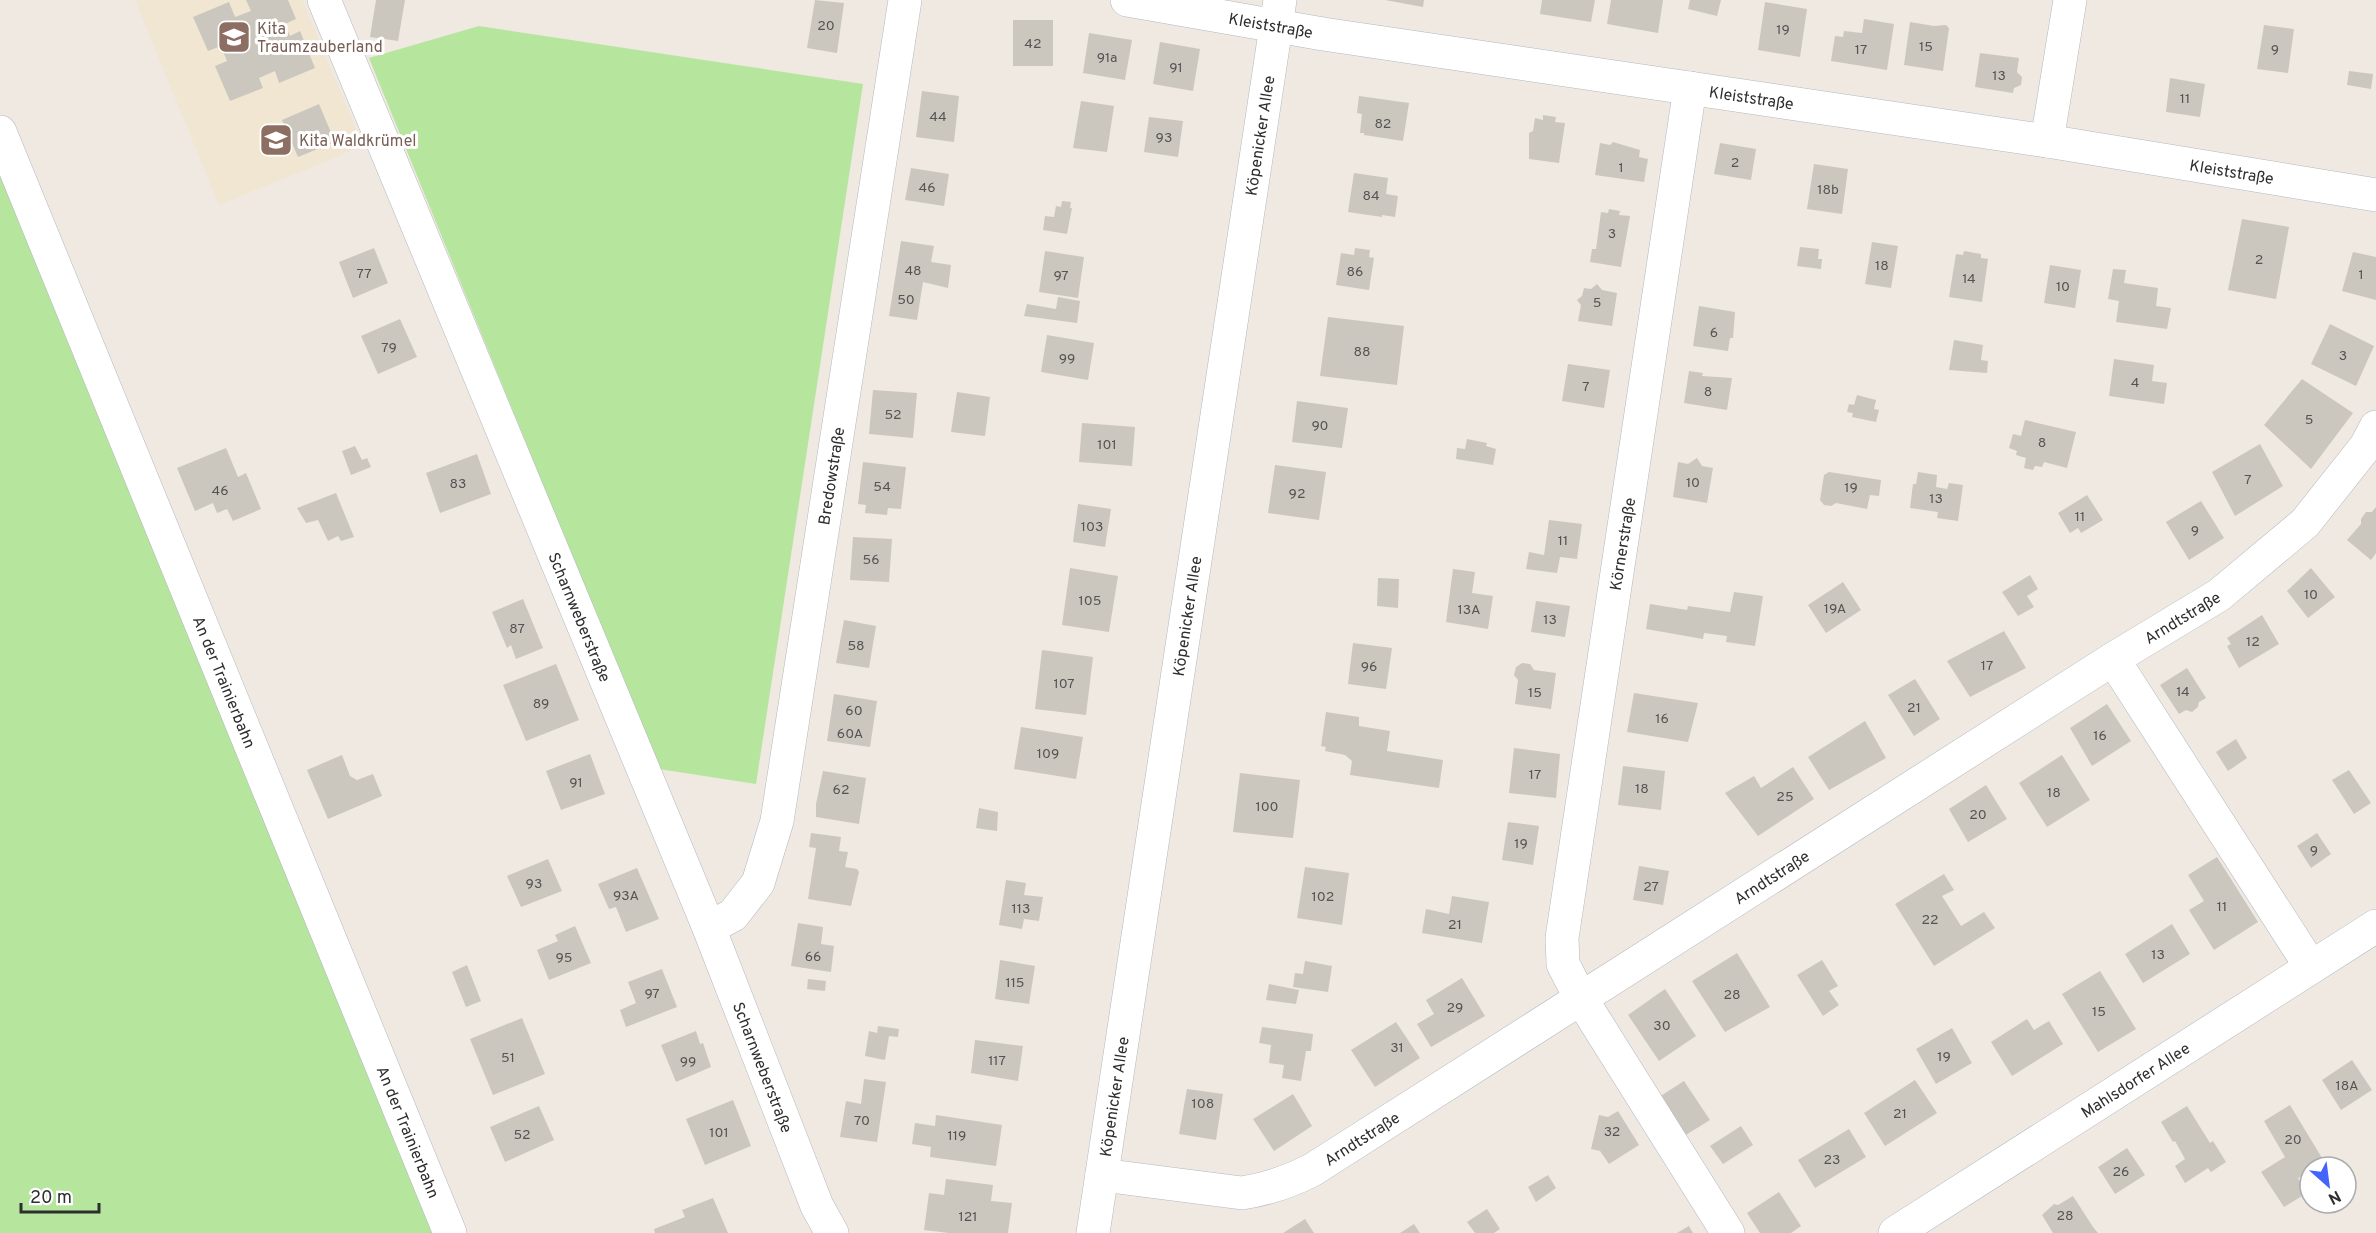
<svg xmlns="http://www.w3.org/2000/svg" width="2376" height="1233" font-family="Overpass,sans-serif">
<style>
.education{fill:#f0e6d1}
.green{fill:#b6e59e}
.building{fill:#cbc7bf}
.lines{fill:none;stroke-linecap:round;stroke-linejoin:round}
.minor-casing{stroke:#b4b7c1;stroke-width:34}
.minor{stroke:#fff;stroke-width:33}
.labels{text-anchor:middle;stroke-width:6;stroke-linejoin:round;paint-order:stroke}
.number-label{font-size:14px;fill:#555452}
.street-label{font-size:16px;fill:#2e2e2e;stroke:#fff}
.education-label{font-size:16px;fill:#785e54;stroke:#fff;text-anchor:start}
</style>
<rect width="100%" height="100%" fill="#efe9e1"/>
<polygon class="education" points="135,0 302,0 363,146 219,205"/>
<g class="green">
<polygon points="479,26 863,84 756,784 659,769 369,58"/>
<polygon points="0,169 439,1233 0,1233"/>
</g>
<g class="building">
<polygon points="246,0 288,0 296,19 285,24 290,36 300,31 315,68 279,83 275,71 259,78 263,88 230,101 215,66 227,61 221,46 208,51 193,17 229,2 235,17 251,11"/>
<polygon points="376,0 405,0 398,41 370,37"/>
<polygon points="815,0 844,3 837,53 807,48"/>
<polygon points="1385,0 1424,0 1423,7"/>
<polygon points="1542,0 1595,0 1591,22 1540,14"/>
<polygon points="1611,0 1663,0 1658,33 1607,24"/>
<polygon points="1690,0 1721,0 1717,16 1688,9"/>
<polygon points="1765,2 1807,9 1800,57 1758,50"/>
<polygon points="1864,19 1894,24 1887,70 1831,61 1835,36 1843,37 1844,31 1862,33"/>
<rect x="1013" y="20" width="40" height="46"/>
<polygon points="1910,22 1934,26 1946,25 1949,28 1943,71 1904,65"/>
<polygon points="2264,25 2294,29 2288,73 2257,69"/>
<polygon points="1089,33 1132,40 1125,80 1083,73"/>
<polygon points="1160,42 1200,49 1193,91 1153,84"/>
<polygon points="1980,53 2019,58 2017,72 2022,77 2021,85 2014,88 2013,93 1975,87"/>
<polygon points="2349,71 2373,74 2371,89 2347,85"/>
<polygon points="2170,78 2205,84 2200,117 2166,112"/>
<polygon points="922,91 959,96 954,142 916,137"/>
<polygon points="1359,96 1409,103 1403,141 1364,135 1364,133 1360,133 1362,114 1357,113"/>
<polygon points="1081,101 1114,106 1107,152 1073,148"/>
<polygon points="319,104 335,142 298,157 282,120"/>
<polygon points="1543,115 1556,117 1555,122 1565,123 1559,163 1529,159 1529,133 1533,131 1535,118 1543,120"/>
<polygon points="1149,117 1183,121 1178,157 1144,152"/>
<polygon points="1613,142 1640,150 1639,157 1648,159 1644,182 1595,175 1600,143 1610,145"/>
<polygon points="1720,143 1756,149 1751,180 1714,174"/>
<polygon points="1814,164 1848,169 1842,214 1807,209"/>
<polygon points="911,168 949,174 944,206 905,200"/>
<polygon points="1354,173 1388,178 1386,194 1398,196 1395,217 1382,215 1382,217 1348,212"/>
<polygon points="1062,201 1071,202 1070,208 1072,208 1067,234 1043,230 1045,216 1054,217 1056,206 1061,207"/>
<polygon points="1609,209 1620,211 1619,215 1630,216 1621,267 1590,262 1592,249 1596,249 1601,212 1608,213"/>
<polygon points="2242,219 2289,227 2276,299 2228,290"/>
<polygon points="901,241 934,246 931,262 951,265 948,288 923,282 917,320 889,316"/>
<polygon points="1872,242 1898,246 1891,288 1865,284"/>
<polygon points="1800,247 1819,249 1818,259 1822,259 1821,269 1797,266"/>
<polygon points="374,248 388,283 353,298 339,262"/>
<polygon points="1355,248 1370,250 1369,257 1374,258 1369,290 1336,285 1341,253 1354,255"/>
<polygon points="1045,251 1084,257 1078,298 1039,292"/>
<polygon points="1964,251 1981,254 1981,258 1988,259 1982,302 1949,297 1956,254 1963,255"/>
<polygon points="2353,252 2376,257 2376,300 2342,291"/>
<polygon points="2050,265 2081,270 2075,308 2044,303"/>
<polygon points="2113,269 2126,270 2124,283 2158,288 2156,306 2171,308 2167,329 2116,322 2119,301 2108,299"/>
<polygon points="1597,284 1602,290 1617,293 1612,326 1578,321 1581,305 1577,300 1582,296 1584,288 1591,289"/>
<polygon points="1058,297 1080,301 1077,323 1024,316 1027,304 1056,309"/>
<polygon points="1699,306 1735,312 1733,338 1730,338 1728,351 1693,346"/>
<polygon points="1328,317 1404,326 1397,385 1320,376"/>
<polygon points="400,319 417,357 378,374 361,336"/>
<polygon points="2330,324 2374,346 2356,386 2311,364"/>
<polygon points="1047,335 1094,343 1088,380 1041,372"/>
<polygon points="1954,340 1983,345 1981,360 1988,361 1987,373 1949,370"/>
<polygon points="2114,359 2154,365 2152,381 2167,383 2164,404 2109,396"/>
<polygon points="1568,364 1610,370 1604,408 1562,401"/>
<polygon points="1689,371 1703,373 1702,376 1732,378 1727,410 1684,403"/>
<polygon points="2302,379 2353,413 2311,469 2264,425"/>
<polygon points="873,390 917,393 913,438 869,434"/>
<polygon points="957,392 990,397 985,436 951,432"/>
<polygon points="1857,395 1876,400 1874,409 1879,410 1876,422 1852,417 1853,413 1847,412 1849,404 1854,405"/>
<polygon points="1297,401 1348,408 1342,448 1292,442"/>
<polygon points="2025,420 2076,432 2067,468 2044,462 2042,467 2035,466 2033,470 2024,468 2026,458 2016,455 2017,451 2009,448 2013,434 2021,436"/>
<polygon points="1082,423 1135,427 1132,466 1079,462"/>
<polygon points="1467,439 1487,443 1486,446 1496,449 1493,465 1456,459 1457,448 1465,449"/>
<polygon points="2260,444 2283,486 2235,516 2212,472"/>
<polygon points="355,446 362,460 367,458 371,467 351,475 342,451"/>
<polygon points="226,448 238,477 246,473 261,509 233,521 227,509 217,513 213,503 195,511 177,468"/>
<polygon points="477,454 491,494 440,513 426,473"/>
<polygon points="1697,458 1702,466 1713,468 1707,503 1673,497 1678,462 1688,464"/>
<polygon points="863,462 906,467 901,509 888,508 887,515 865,513 866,505 858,504"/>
<polygon points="1275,465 1326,472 1319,520 1268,513"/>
<polygon points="1829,472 1881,480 1879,496 1870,495 1867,509 1836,503 1831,506 1824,505 1820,500 1824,475"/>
<polygon points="1918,472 1937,475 1936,487 1947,489 1949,483 1963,485 1958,521 1937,518 1938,512 1910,508 1913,484 1916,484"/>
<polygon points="336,493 354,537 341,541 338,536 328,541 318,520 306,523 297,508"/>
<polygon points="2087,495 2103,520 2081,533 2078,528 2070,533 2058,513"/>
<polygon points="2201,501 2224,538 2189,560 2166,522"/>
<polygon points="1078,504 1111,509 1105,547 1073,542"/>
<polygon points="2376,507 2376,553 2371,560 2347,540 2361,524 2361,519 2366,512 2372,512"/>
<polygon points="1549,520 1582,524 1577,559 1560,557 1557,573 1526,569 1529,552 1544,555"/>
<polygon points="853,537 892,539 889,582 850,580"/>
<polygon points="1070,568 1118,576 1109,632 1062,625"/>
<polygon points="2311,568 2335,597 2308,618 2287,591"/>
<polygon points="1453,569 1475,572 1472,593 1493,596 1488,629 1446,622"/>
<polygon points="2030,575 2038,589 2027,596 2034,607 2018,616 2002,592"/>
<polygon points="1378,578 1399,579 1398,608 1377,606"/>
<polygon points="1843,582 1861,610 1826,633 1808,605"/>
<polygon points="1734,592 1763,596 1755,646 1726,642 1727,636 1704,633 1703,639 1646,629 1650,604 1687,610 1688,606 1730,612"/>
<polygon points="523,599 543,648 516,659 511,645 507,648 492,612"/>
<polygon points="1536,601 1570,606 1565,637 1531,632"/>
<polygon points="2262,615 2279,644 2239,668 2227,646 2231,644 2227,638"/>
<polygon points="844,620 876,626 869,668 836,663"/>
<polygon points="2004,631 2026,668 1970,697 1947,661"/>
<polygon points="1353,643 1392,648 1386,689 1348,684"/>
<polygon points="1042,650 1093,657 1086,715 1035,709"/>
<polygon points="1522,663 1530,664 1534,670 1556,673 1551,709 1515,704 1518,680 1514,675 1516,667"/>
<polygon points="556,664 579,720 526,741 503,685"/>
<polygon points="2187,668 2206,698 2199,702 2198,707 2192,712 2186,710 2179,714 2160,685"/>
<polygon points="1915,679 1940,719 1914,736 1888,695"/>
<polygon points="1634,693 1698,703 1688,742 1627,732"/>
<polygon points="834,694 877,701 870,747 827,741"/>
<polygon points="2107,704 2131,741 2092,766 2070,728"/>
<polygon points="1326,712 1359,717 1359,726 1390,731 1387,751 1443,760 1439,788 1350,775 1352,761 1345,755 1325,751 1326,747 1321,746"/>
<polygon points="1865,721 1886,758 1829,790 1808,757"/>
<polygon points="1021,727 1083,737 1076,779 1014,769"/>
<polygon points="2236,739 2247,758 2228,771 2216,752"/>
<polygon points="1514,748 1560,754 1556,798 1509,793"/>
<polygon points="590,754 605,794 561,810 546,771"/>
<polygon points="342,755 350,776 357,780 373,774 382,796 328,819 307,770"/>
<polygon points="2062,755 2090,800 2047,827 2019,783"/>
<polygon points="1623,766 1665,771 1661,810 1618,805"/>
<polygon points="1793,767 1814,799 1758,836 1725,793 1754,776 1761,788"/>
<polygon points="2349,770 2371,803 2354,814 2332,780"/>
<polygon points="823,771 866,778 859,824 816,817 816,804"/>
<polygon points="1240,773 1300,780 1293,838 1233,832"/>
<polygon points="1986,785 2007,819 1968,842 1949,809"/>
<polygon points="979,808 998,812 997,831 976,828"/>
<polygon points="1508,822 1539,826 1533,865 1502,860"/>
<polygon points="811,833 841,837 839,851 848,852 845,867 857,869 859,872 851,906 808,899 816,848 809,847"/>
<polygon points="2317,833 2331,854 2311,868 2297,846"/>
<polygon points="2217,857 2258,922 2214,950 2189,910 2204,901 2188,875"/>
<polygon points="548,859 562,891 521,907 507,876"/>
<polygon points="1639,866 1669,871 1663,905 1633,900"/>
<polygon points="1305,867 1349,873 1342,925 1297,918"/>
<polygon points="637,868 659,919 626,932 616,907 609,909 598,884"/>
<polygon points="1944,874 1954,890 1942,896 1961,926 1984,912 1995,928 1934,966 1895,904"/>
<polygon points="1006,880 1026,883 1024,895 1043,897 1039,921 1024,919 1022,929 999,925"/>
<polygon points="1452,896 1489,902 1482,943 1422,933 1426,909 1449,914"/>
<polygon points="798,923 823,927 821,944 834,946 831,972 791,966"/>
<polygon points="2172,924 2190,954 2143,983 2125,954"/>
<polygon points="575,926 591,963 549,980 537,950 558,941 555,935"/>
<polygon points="1737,953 1770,1007 1725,1032 1692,981"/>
<polygon points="1000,960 1035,966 1029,1004 995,999"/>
<polygon points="1822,960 1838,986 1829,991 1839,1005 1823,1016 1797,975"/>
<polygon points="1305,961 1332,966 1328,992 1293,987 1295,973 1303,974"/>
<polygon points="467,965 481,1001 466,1007 452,972"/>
<polygon points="662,969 677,1007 626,1027 620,1010 636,1003 628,982"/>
<polygon points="2100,971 2136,1029 2098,1052 2062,994"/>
<polygon points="1462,978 1485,1016 1431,1047 1417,1024 1434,1014 1426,1000"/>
<polygon points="808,979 826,981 825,991 807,989"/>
<polygon points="1269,984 1299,990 1296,1004 1266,1000"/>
<polygon points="1665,989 1696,1036 1659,1061 1628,1015"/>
<polygon points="522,1018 545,1074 493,1095 470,1039"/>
<polygon points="2027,1019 2034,1030 2049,1021 2063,1044 2012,1076 1991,1042"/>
<polygon points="1396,1022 1420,1058 1375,1087 1351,1050"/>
<polygon points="878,1026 899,1029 898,1037 889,1036 885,1060 865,1056 869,1031 877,1033"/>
<polygon points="1262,1027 1313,1034 1311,1051 1306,1051 1301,1081 1282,1078 1284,1065 1269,1063 1271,1045 1259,1043"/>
<polygon points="1952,1028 1972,1063 1936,1084 1916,1049"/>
<polygon points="696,1031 700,1044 703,1043 711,1067 676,1082 661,1045"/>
<polygon points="975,1040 1023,1046 1018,1081 971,1073"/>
<polygon points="2352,1060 2372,1090 2341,1110 2322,1080"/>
<polygon points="864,1079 886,1082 877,1142 840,1137 846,1101 861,1104"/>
<polygon points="1915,1080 1937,1113 1885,1146 1864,1113"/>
<polygon points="1684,1081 1710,1120 1681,1138 1656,1099"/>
<polygon points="1187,1089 1223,1094 1216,1140 1179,1134"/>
<polygon points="1293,1094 1312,1126 1274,1151 1253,1119"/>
<polygon points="733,1100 751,1146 705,1165 686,1119"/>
<polygon points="2290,1105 2325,1163 2318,1167 2310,1167 2310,1172 2298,1178 2307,1193 2284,1207 2261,1172 2285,1157 2264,1121"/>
<polygon points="539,1106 554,1140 505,1162 490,1127"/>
<polygon points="2187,1106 2210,1143 2213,1141 2226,1162 2211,1172 2208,1168 2185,1183 2175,1166 2185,1159 2175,1141 2173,1142 2161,1122"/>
<polygon points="1618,1111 1639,1145 1609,1164 1600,1151 1591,1149 1599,1115 1608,1117"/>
<polygon points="936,1115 1002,1125 996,1166 930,1157 931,1147 912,1144 915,1123 935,1126"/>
<polygon points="1741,1126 1753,1145 1723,1164 1710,1146"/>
<polygon points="1849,1129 1866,1157 1815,1188 1798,1160"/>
<polygon points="2127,1148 2145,1175 2115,1194 2098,1167"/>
<polygon points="1548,1175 1556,1188 1536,1202 1528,1187"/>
<polygon points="946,1179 993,1185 991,1201 1012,1203 1008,1233 949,1233 924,1230 929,1193 944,1195"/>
<polygon points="1779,1192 1801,1226 1791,1233 1760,1233 1747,1213"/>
<polygon points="2073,1196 2093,1227 2098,1233 2053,1233 2042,1215 2054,1204 2058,1205"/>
<polygon points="713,1198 728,1233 655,1233 654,1229 685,1217 682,1210"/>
<polygon points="1487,1209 1500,1229 1494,1233 1475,1233 1467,1222"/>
<polygon points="1305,1219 1314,1233 1283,1233"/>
<polygon points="1414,1224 1420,1233 1400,1233"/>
<polygon points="1689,1226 1693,1233 1677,1233"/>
</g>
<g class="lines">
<g class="minor-casing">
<g id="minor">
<path id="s1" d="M324,0L709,928L817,1206L832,1233"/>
<path id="s2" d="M1127,0L1323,34L2047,141L2376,195"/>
<polyline points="1690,88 1562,938 1563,964 1580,997 1728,1233"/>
<path id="s3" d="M0,132L450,1233"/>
<polyline points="2047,141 2070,0"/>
<polyline points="2113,659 2311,967"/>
<path id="s4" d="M709,928L733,915L758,883L777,821L905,0"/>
<path id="s5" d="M1102,1175L1242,1193C1267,1189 1289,1182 1312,1170L2113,659L2219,595L2305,523L2366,446L2376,427"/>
<path id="s6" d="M1093,1233L1280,0"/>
<path id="s7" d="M1895,1233L2376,926"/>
</g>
</g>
<use href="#minor" class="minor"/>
</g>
<defs>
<g id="school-square" transform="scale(1.725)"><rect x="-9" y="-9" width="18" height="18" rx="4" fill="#8d6e63" stroke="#fff"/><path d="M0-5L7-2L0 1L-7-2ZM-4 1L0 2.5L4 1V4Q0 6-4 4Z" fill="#fff"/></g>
</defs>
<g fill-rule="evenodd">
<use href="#school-square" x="234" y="37"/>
<use href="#school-square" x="276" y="140"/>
</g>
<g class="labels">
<g class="number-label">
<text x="826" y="30">20</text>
<text x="1783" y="34">19</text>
<text x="1033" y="48">42</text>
<text x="1926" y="51">15</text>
<text x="1861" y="54">17</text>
<text x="2275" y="54">9</text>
<text x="1107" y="62">91a</text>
<text x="1176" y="72">91</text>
<text x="1999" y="80">13</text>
<text x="2185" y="103">11</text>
<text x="938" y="121">44</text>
<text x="1383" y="128">82</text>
<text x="1164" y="142">93</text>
<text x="1735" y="167">2</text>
<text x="1621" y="172">1</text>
<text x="927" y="192">46</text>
<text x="1828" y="194">18b</text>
<text x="1371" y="200">84</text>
<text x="1612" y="238">3</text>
<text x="2259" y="264">2</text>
<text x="1882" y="270">18</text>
<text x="913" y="275">48</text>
<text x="1355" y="276">86</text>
<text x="364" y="278">77</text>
<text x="2361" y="279">1</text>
<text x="1061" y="280">97</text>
<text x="1969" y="283">14</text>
<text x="2063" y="291">10</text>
<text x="906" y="304">50</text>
<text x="1597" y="307">5</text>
<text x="1714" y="337">6</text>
<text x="389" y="352">79</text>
<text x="1362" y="356">88</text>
<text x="2343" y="360">3</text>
<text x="1067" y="363">99</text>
<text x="2135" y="387">4</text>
<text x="1586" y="391">7</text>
<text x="1708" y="396">8</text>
<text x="893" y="419">52</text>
<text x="2309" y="424">5</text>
<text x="1320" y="430">90</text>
<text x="2042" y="447">8</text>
<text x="1107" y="449">101</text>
<text x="2248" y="484">7</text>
<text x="1693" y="487">10</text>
<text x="458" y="488">83</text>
<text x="882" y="491">54</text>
<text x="1851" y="492">19</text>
<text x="220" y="495">46</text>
<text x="1297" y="498">92</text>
<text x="1936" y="503">13</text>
<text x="2080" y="521">11</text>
<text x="1092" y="531">103</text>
<text x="2195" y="535">9</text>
<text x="1563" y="545">11</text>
<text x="871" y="564">56</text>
<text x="2311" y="599">10</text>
<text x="1090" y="605">105</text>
<text x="1835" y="613">19A</text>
<text x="1469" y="614">13A</text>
<text x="1550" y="624">13</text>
<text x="517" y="633">87</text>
<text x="2253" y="646">12</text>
<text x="856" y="650">58</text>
<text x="1987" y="670">17</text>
<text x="1369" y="671">96</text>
<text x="1064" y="688">107</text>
<text x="2183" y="696">14</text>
<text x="1535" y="697">15</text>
<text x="541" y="708">89</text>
<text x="1914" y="712">21</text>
<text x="854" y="715">60</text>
<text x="1662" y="723">16</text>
<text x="850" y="738">60A</text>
<text x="2100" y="740">16</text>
<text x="1048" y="758">109</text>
<text x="1535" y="779">17</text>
<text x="576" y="787">91</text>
<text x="1642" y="793">18</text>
<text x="841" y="794">62</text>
<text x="2054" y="797">18</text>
<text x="1785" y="801">25</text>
<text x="1267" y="811">100</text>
<text x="1978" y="819">20</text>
<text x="1521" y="848">19</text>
<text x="2314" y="855">9</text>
<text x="534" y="888">93</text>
<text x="1651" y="891">27</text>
<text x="626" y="900">93A</text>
<text x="1323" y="901">102</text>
<text x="2222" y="911">11</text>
<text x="1021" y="913">113</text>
<text x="1930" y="924">22</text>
<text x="1455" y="929">21</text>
<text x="2158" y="959">13</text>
<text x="813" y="961">66</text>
<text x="564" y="962">95</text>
<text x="1015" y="987">115</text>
<text x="652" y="998">97</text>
<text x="1732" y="999">28</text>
<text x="1455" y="1012">29</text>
<text x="2099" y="1016">15</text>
<text x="1662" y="1030">30</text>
<text x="1397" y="1052">31</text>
<text x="1944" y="1061">19</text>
<text x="508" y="1062">51</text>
<text x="997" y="1065">117</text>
<text x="688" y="1066">99</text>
<text x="2347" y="1090">18A</text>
<text x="1203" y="1108">108</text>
<text x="1900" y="1118">21</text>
<text x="862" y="1125">70</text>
<text x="1612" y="1136">32</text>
<text x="719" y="1137">101</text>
<text x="522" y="1139">52</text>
<text x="957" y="1140">119</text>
<text x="2293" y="1144">20</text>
<text x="1832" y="1164">23</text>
<text x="2121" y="1176">26</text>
<text x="2065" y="1220">28</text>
<text x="968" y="1221">121</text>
</g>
<g class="street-label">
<text dy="6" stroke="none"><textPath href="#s2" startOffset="146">Kleiststraße</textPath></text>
<text dy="6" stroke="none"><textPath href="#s2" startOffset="632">Kleiststraße</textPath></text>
<text dy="6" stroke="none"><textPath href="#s6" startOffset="1110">Köpenicker Allee</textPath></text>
<text dy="6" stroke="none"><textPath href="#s2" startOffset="1118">Kleiststraße</textPath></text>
<text dy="6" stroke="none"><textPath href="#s4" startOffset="482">Bredowstraße</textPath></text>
<text transform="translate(1622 544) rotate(-81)" y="6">Körnerstraße</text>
<text dy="6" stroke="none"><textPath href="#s1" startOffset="668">Scharnweberstraße</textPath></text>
<text dy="6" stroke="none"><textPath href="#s6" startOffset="624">Köpenicker Allee</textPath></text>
<text dy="6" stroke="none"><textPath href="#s5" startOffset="1246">Arndtstraße</textPath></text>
<text dy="6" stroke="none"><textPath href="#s3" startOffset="594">An der Trainierbahn</textPath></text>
<text dy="6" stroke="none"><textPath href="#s5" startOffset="760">Arndtstraße</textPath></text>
<text dy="6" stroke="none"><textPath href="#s1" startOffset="1154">Scharnweberstraße</textPath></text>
<text dy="6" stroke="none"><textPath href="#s7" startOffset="285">Mahlsdorfer Allee</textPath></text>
<text dy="6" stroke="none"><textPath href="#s6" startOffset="138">Köpenicker Allee</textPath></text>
<text dy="6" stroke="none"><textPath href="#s3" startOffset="1080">An der Trainierbahn</textPath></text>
<text dy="6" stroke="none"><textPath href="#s5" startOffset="274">Arndtstraße</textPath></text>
</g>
<g class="education-label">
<text x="257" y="34">Kita<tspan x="257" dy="18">Traumzauberland</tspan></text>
<text x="299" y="146">Kita Waldkrümel</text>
</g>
</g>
<g transform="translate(2328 1185) rotate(152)"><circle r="28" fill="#ffffff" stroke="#ababab" stroke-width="1.5"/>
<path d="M0-4.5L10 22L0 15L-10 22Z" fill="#4264fb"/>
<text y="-9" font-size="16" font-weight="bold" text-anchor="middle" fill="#2e2e2e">N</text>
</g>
<path d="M21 1203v9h78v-9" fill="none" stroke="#2e2e2e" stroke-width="3"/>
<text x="30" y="1203" font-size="18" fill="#2e2e2e" stroke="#ffffff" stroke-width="4.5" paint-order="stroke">20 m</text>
</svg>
